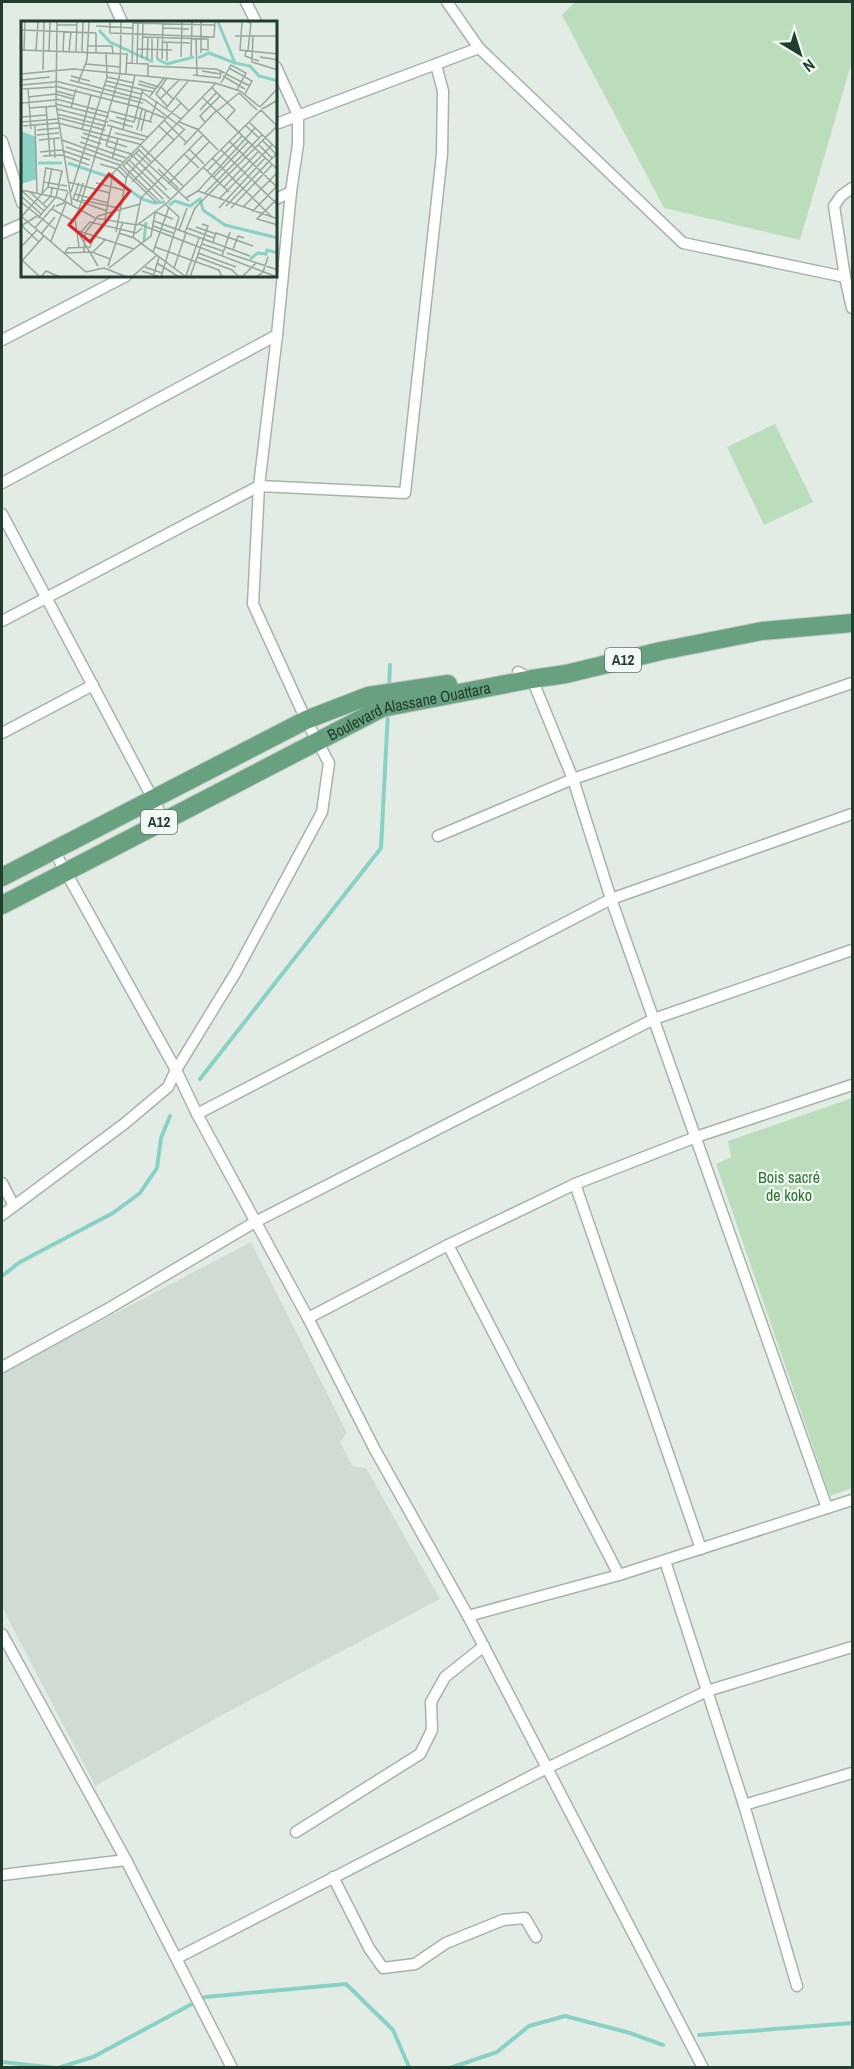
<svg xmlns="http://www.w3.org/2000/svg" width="854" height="2069" font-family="'Archivo Narrow',sans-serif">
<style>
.built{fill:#d0dcd3}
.green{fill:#bcddbb}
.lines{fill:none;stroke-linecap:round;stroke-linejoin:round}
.stream{stroke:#8ad1c5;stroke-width:4}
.minor-casing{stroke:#a5b4a9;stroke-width:13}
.primary-casing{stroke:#c1c9c4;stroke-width:20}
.minor{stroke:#fff;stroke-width:10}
.primary{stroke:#67a180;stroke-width:18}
.labels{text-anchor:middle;stroke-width:4.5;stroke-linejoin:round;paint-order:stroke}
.shield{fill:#f2f9f4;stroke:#607569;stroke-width:1.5}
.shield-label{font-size:15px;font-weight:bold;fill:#223d2d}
.street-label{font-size:16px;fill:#223d2d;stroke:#f2f9f4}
.park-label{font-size:16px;fill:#2c7431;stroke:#f2f9f4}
.inset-river{fill:none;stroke:#8ad1c5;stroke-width:3}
.inset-road{fill:none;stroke:#95a69b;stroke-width:1.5}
.view{fill:#d62828;fill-opacity:0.15;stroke:#d62828;stroke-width:3}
.inset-edge{fill:none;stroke:#223d2d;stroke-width:3}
</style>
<rect width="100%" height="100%" fill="#e2ece4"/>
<polygon class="built" points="251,1242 347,1433 340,1442 352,1466 366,1468 440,1599 226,1713 95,1786 2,1607 2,1373"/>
<g class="green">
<polygon points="575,2 852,2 852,61 800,240 664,208 562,15"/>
<polygon points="775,424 813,502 764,525 727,447"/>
<polygon points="852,1098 852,1488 830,1496 716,1164 731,1157 728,1141"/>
</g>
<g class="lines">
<g class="stream">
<polyline points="389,689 390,665"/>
<polyline points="200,1079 381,848 388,711"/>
<polyline points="2,1276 20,1262 113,1213 140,1193 157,1168 161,1138 170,1116"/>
<polyline points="699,2035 852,2023"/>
<polyline points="2,2062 56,2068"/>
<polyline points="58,2068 93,2057 205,1997 346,1984 393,2030 409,2067 412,2068"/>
<polyline points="450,2068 497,2052 529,2026 565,2016 630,2033 663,2045"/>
</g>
<g class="minor-casing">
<g id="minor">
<polyline points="113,2 122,22"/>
<polyline points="246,2 256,22"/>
<polyline points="447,2 479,48 683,243 845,277"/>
<polyline points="276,124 479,48"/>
<polyline points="2,141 22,203"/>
<polyline points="852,188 841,196 834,206 845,277 852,308"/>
<polyline points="276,199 291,192"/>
<polyline points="2,233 22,224"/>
<polyline points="2,340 126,276"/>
<polyline points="2,483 277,335"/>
<polyline points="2,514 164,820"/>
<polyline points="2,621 259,486 405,493 442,154 443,91 436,65"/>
<polyline points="518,672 532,679 573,779 611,899 827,1508"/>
<polyline points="2,733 93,685"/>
<polyline points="438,836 573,779 852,683"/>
<polyline points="53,849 176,1070 197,1114 308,1318 374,1448 468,1616 703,2068"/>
<polyline points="197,1114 611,899 852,814"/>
<polyline points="2,1183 14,1206"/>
<polyline points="575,1184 701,1549"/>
<polyline points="2,1215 124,1124 168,1087 176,1070 236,972 322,812 329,763 306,720 253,604 259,486 277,335 291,192 298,144 298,115 276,67"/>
<polyline points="448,1245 619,1575"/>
<polyline points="308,1318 448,1245 575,1184 696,1137 852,1085"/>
<polyline points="2,1367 106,1310 255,1222 654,1019 852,950"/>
<polyline points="665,1561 744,1805 797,1986"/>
<polyline points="468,1616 619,1575 852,1500"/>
<polyline points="2,1634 126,1860 232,2068"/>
<polyline points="744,1805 852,1773"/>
<polyline points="296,1832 420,1754 432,1730 431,1702 445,1677 484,1646"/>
<polyline points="2,1875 126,1860"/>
<polyline points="333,1877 369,1948 383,1968 415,1964 446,1943 503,1920 525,1918 536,1937"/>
<polyline points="177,1958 547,1768 707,1691 852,1647"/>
</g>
</g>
<g class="primary-casing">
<g id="primary">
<polyline points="2,877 306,720 368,696 448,684"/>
<path id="s1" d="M2,905L382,708L532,679L566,674L661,651L762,631L852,623"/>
</g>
</g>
<use href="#minor" class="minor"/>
<use href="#primary" class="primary"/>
</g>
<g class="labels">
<g class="shield">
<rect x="605" y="648" width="36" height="24" rx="4.5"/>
<rect x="141" y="810" width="36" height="24" rx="4.5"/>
</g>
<g class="shield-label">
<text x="623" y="665">A12</text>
<text x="159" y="827">A12</text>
</g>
<g class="street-label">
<text dy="6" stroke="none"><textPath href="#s1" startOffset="453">Boulevard Alassane Ouattara</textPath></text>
</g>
<g class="park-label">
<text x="789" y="1183">Bois sacré<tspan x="789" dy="18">de koko</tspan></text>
</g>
</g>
<g transform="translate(21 21)">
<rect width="256" height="256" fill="#e2ece4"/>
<path d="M0,110L15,116L16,158L0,163Z" fill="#8ad1c5"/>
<path class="inset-river" d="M197,1L214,42L229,45L238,55L257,60M78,9L89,21L132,41M177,37L188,32L214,42M136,38L146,43L173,36M17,142H41M47,142L91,157M93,158L121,178L133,182L144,181M148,184L154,180L169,185L179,178L182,189L204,204L257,217M123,220L125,201M229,238L237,232L245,233L246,229L257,232"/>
<path class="inset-road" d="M36,1L35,83L51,183M89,1V12L193,16L194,1M221,1L219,29L257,33M227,1L230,2L227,29M112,2L194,4M36,4H56M75,5L112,7M142,7L168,8M0,9L75,12M75,12V31M214,15H257M232,15L231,41L257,49M122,16L187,18V29L180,28M175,17L176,54M141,21L169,22M67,25H91L92,32M116,28L151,29M0,29L106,33L105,53M3,29L4,1M15,29L17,1M28,30L29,1M42,30L43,11M48,30L50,11M55,30L56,1M61,30L62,1M225,30L224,35L238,40M180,32V1M170,35L171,1M160,36L161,1M239,36L257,39M121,37L122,3M136,38L137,17M141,38L142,3M126,39L127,17M131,39V17M146,40V22M106,42L127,43V55M116,42L117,2M65,43L99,46M111,43L112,1M128,45L195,48L204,52M208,47L231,60L224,73M22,49L23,1M181,50L200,53M0,53L52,48L194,62L219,70L239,86M205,53L229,65M172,54L199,57L200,50M50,55L69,60M202,55L224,68M86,56L113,62M146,57L135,73L147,86M0,59L29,56M49,59L124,79L164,109M34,60L122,82M85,60L132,71M118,60L138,66M57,62L66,39L68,1M200,62L210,44L225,52L216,69M117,63L135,68M0,64L34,61M84,64L120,73M34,65L117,86L144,97M140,66L153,79M191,67L214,89L205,99M2,68L34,66M7,68L10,108M35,70L53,75M121,71L160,98M218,72L236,89M129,75L143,57M7,76L35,73L52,78M155,77L168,90M182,77L257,149M35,78L88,92M139,78L159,58M0,82L34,79M35,83L88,96M25,85L29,135M239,86L257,67M8,87L35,85M50,87L55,68M145,87L168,59M36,88L87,101M241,88L257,79M179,89L196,71M240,89L256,105M89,90L131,101M196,90L218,72M36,93L85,105M0,96L25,94M95,96L113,101L122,68M38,97L84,109M88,99L112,106M143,99L165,121M129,100L136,80M0,101L37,98M158,101L176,108L197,129M184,101L179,95L199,75M228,101L257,129M14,104L16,172M86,104L127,116M224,104L238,117M2,105L37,102L118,123L162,165M138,105L153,119M61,108L70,74M102,108L114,54M16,109L38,107M116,109L121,88M177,109L195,90M120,110L125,89M62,112L106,126M94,112L123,119M16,114L38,112M60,116L80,123M33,118L34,137M18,119L39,117M41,119L102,141M208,120L257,167M242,120L255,133M59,121L105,137M163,124L177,109M238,124L251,137M85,125L110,133L146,169M85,125L91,105M45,126L99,144M117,128L130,141M168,128L183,143M118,129L102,145L138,180M200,129L257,184M19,131L40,129L69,139M115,132L168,180M163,133L178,147M22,135L41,134L68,144M191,137L251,196M91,138L97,117M108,139L149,178M105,141L142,178M79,143L96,148L105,157M98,145L135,181M182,146L208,171M137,148L158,168M186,150L221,115M193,156L227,121M22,161L46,165M47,161L89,172M111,161L163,109M58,162L52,178L86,190M75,162L102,169M147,163L188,121M27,166L47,170M203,166L237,131M0,169L38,177L74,197L116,204L146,182L240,89M1,170L23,190M177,170L257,198M50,171L86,56L85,31M10,172L26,187M21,172L25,146M54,173L87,182M183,173L241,114M0,175L20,193M165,177L177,170L234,107M257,177L236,198L257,204M198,178L251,124M61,179L97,187M0,181L35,209M56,181L62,162M22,183L30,175L31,167M35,185L43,182L47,171M205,185L257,131M222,186L257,151M198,187L244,137M210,187L251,144M31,188L52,200L58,188L99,53L100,1M134,191L152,198M231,191L257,164M0,195L65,251L83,247M1,195L27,166L31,147M17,197L35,176L41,150L25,147M54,198L58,226M84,199L92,152L160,82M133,200L229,235M118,203L256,256M0,205L16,195M1,205L18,221M132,205L152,212M175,206L195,213M14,207L34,184M166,207L193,217M158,209L166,187M58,210L113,228M60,211L69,201L115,212L121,207M95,211L106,154L195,62M164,211L174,187L257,104M98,212L113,217L165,256M20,213L34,196M58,213L77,245M112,217L120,177L182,114M30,220L45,182M192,221L195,212L232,225M181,223L202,230M0,226L16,209M134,226L198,249L201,256M212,229L217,215L223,217M63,231L64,212L77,195L119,183M72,231L85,218M132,231L148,186M43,232L71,231L89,238M44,232L47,227L69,226L73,215M177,232L215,246M206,232L257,249M201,235L209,211M176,236L211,249L218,256M2,240L19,256M0,241L23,215M136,242L158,256M87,245L102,201M124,246L141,252M88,247L130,215L134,192M153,247L165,212M88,249L83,247L106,256M121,250L139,256M165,255L178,217M20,256L25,250L39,256M111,256L136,234M132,256L138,236M140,256L158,196L144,183M169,256L187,205L181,203M221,256L235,242M235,256L242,251L247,236"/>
<path class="view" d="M88,153L109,170L69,221L48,204Z"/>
<rect width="256" height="256" class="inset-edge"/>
</g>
<rect width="854" height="2069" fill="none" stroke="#223d2d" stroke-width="6"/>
<g transform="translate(800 54) rotate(142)" stroke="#f2f9f4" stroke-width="4.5" paint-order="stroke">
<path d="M0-4.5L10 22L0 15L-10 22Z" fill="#223d2d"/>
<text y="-9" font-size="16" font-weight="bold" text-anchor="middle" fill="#223d2d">N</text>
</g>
</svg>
